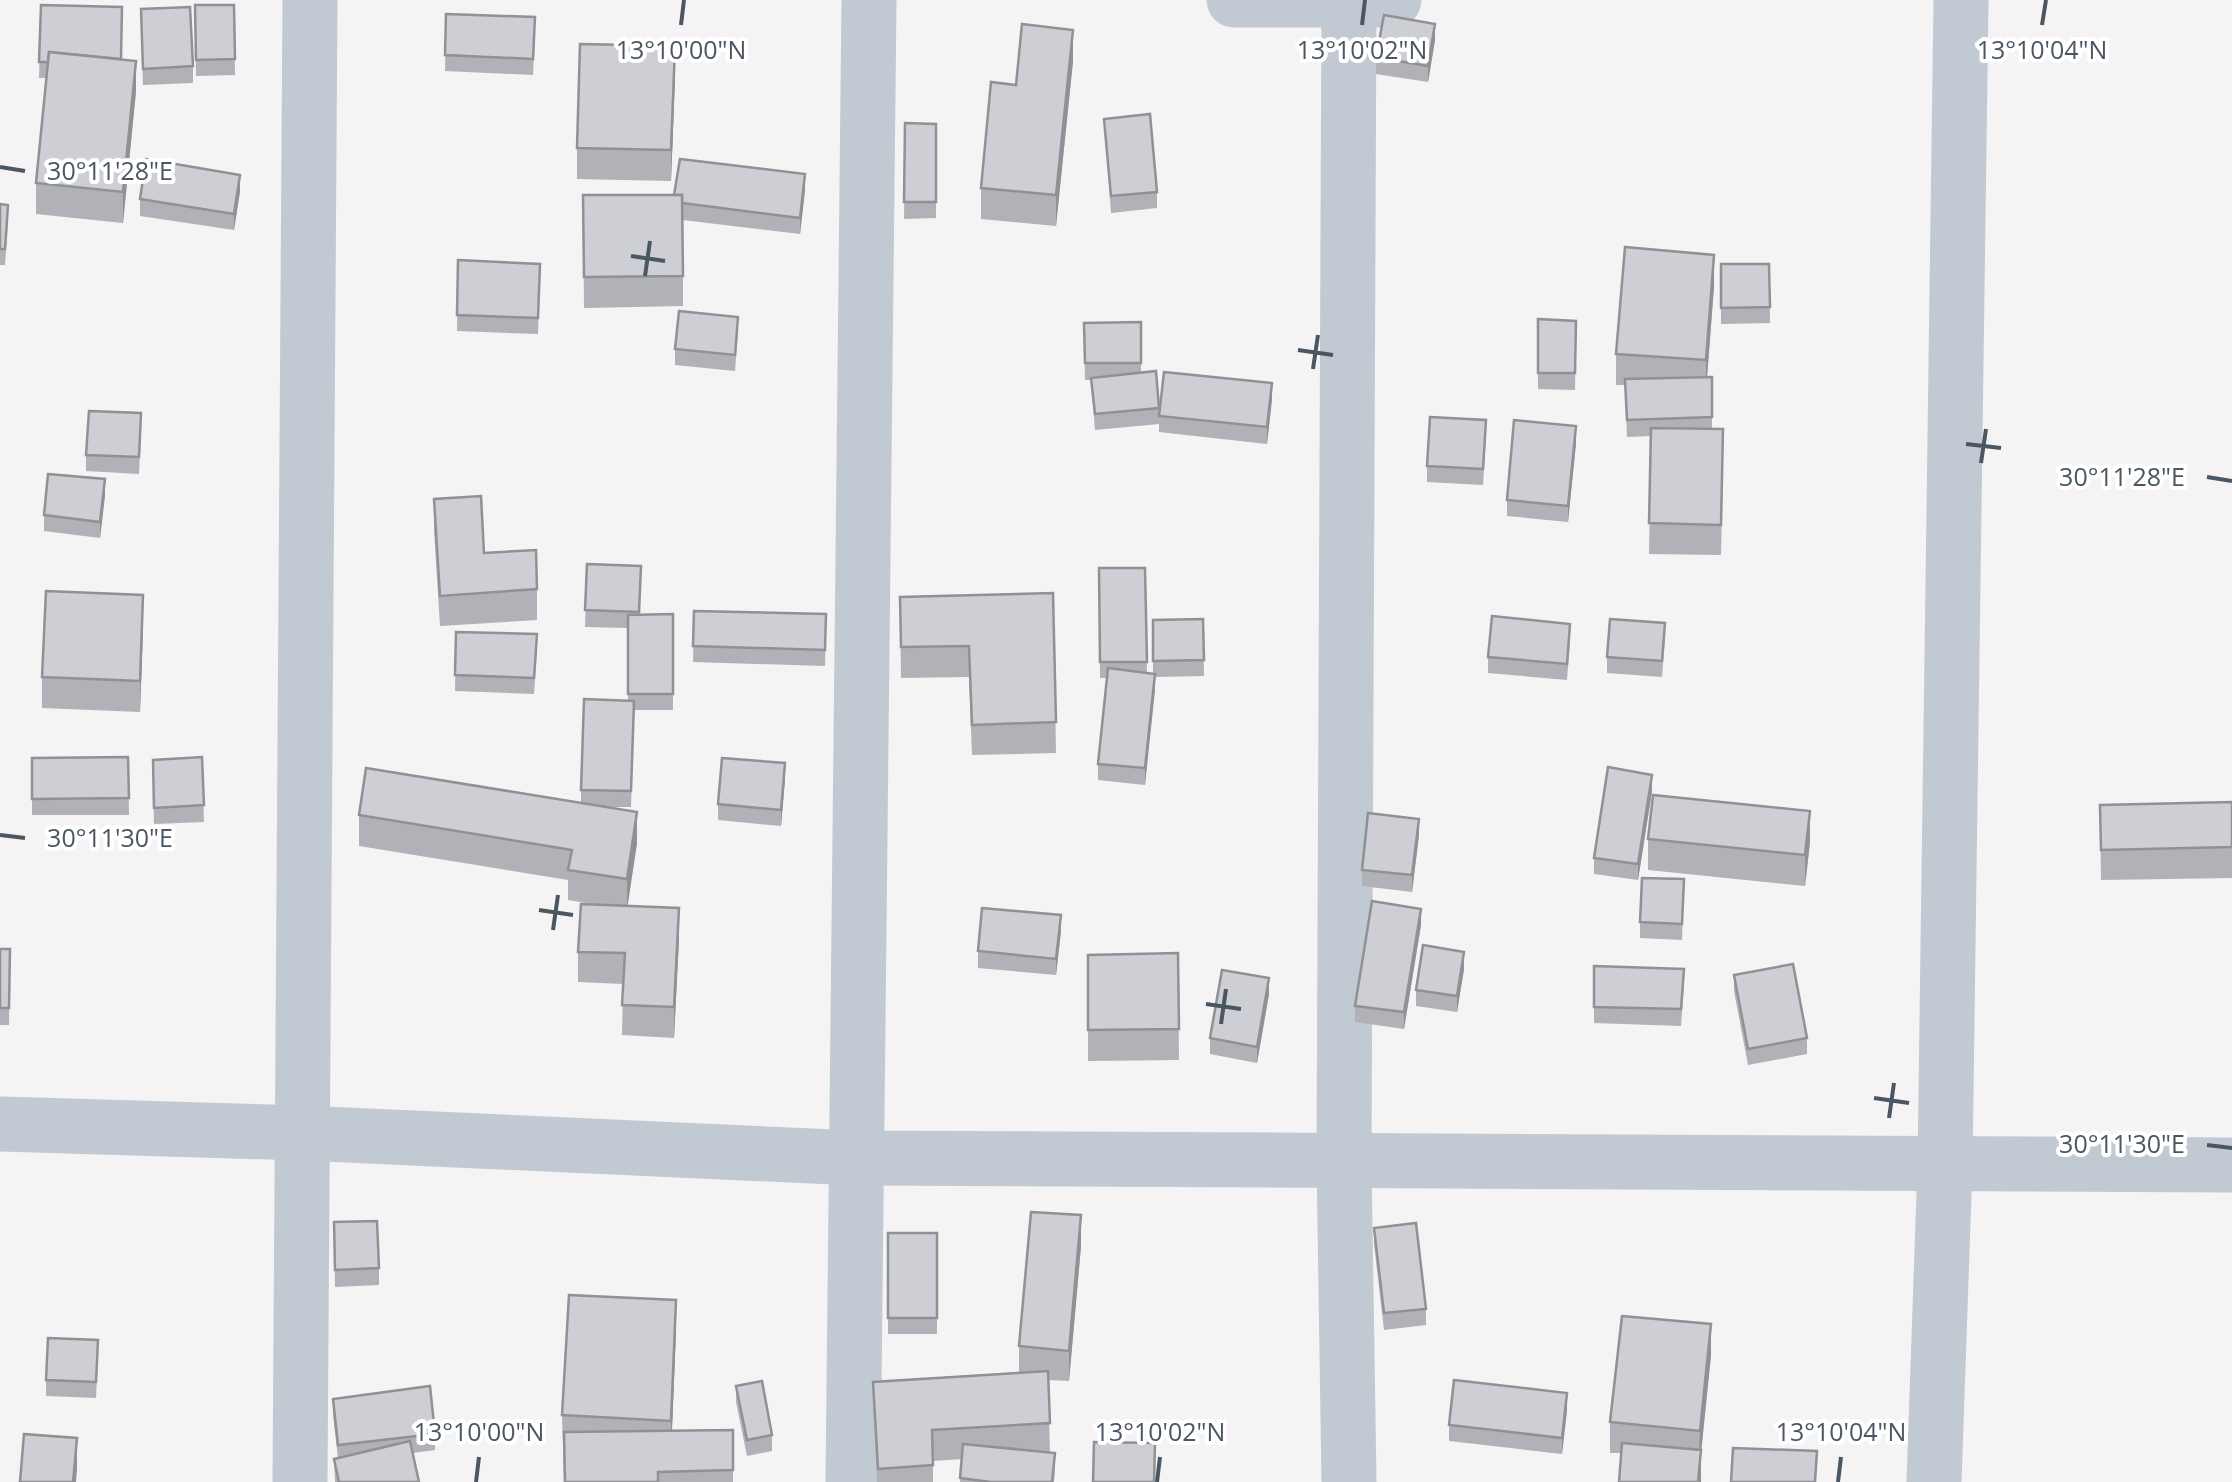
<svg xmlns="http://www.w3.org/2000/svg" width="2232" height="1482" font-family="'Open Sans',sans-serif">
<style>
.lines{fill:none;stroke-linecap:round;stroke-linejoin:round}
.minor{stroke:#c1cad2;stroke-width:55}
.wall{fill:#b0b2b7}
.shaded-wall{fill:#909195}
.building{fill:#cdcfd5;stroke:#909195;stroke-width:2.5}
.ticks{fill:none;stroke:#4a5661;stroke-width:4}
.ticks-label{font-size:25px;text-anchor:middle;fill:#4a5661;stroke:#fff;stroke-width:8;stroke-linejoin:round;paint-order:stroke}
</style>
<rect width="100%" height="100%" fill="#f5f3f3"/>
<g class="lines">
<g class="minor">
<polyline points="1234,0 1394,0"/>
<polyline points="1349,0 1344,1162 1349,1482"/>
<polyline points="0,1124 302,1133 856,1158 2232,1165"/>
<polyline points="300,1482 310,0"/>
<polyline points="853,1482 869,0"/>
<polyline points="1934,1482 1945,1165 1961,0"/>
</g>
</g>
<g class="wall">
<polygon points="41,5 121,59 136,91 123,223 36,214 36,183 46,78 39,78"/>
<polygon points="195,5 234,5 235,75 196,76"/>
<polygon points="446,14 535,33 533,75 445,71"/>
<polygon points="141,25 193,66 193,83 143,85"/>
<polygon points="1435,40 1428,82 1376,74 1376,57"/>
<polygon points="1073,61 1056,226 981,219 981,188 1016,85"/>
<polygon points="675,77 671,181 577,179 577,148"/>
<polygon points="1104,119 1157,192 1157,208 1111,213"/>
<polygon points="905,123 936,124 936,218 904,219"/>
<polygon points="805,190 800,234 683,220 683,306 584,308 583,195 674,195"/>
<polygon points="240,191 234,230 140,216 140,199"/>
<polygon points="0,204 8,221 5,265 0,265"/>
<polygon points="458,260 540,264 538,334 457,331"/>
<polygon points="1721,264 1769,264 1770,323 1721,324"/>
<polygon points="1714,286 1707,377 1712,377 1712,429 1723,460 1721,555 1649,554 1651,436 1627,437 1625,385 1616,385 1616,354"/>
<polygon points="1538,319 1576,321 1575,390 1538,389"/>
<polygon points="1141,322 1141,373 1159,408 1159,424 1095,430 1091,380 1085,380 1084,323"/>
<polygon points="738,333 735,371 675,365 675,349"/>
<polygon points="1272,399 1267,444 1159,432 1159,416"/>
<polygon points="141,430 139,474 86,471 86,455"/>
<polygon points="1486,436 1483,485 1427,482 1427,466"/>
<polygon points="1576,443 1568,522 1507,516 1507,500"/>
<polygon points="105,495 100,538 44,531 44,515"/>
<polygon points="434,499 484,553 537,589 537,620 440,626 434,530"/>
<polygon points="587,564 641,566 640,615 673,614 673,710 634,710 631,807 604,807 637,843 627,906 679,939 674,1038 622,1035 623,984 578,982 578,952 593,904 568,900 568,880 359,846 359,815 581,803 581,790 628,701 628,628 585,627"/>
<polygon points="1099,568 1145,568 1147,673 1153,673 1153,620 1203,619 1204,676 1155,677 1145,785 1098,780 1098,764 1107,678 1100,678"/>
<polygon points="1053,593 1056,753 972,755 969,677 901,678 900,597"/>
<polygon points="694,611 826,614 825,666 693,662"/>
<polygon points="143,626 140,712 42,708 42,677"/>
<polygon points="456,632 537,650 534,694 455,691"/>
<polygon points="1665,639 1662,677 1607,673 1607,657"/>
<polygon points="1570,640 1567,680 1488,673 1488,657"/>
<polygon points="128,757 129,815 32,815 32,758"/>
<polygon points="202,757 204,822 154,824 153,760"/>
<polygon points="785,779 781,826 718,820 718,804"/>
<polygon points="1652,791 1638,880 1594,874 1594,858"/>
<polygon points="2232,802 2232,878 2101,880 2100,805"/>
<polygon points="1419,835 1412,892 1362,886 1362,870"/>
<polygon points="1648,839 1810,842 1805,886 1648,870"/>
<polygon points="1684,879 1682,940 1640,938 1640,922"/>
<polygon points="1421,925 1404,1029 1355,1022 1355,1006"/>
<polygon points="1061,931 1056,975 978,968 978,951"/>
<polygon points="0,949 10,949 9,1025 0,1025"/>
<polygon points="1178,953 1179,1060 1088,1061 1088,955"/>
<polygon points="1594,966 1684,985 1681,1026 1594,1023"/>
<polygon points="1464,969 1457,1012 1416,1006 1416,990"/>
<polygon points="1734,975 1807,1038 1807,1054 1748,1065 1734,991"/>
<polygon points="1269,994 1257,1063 1210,1054 1210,1038"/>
<polygon points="334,1222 379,1268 379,1285 335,1287"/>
<polygon points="1374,1228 1426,1309 1426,1325 1384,1330 1374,1244"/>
<rect x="888" y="1233" width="49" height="101"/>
<polygon points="1081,1246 1069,1381 1048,1380 1050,1453 1055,1470 1054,1482 960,1482 962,1459 933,1461 933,1482 877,1482 873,1382 1019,1372 1019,1346"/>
<polygon points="676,1331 672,1431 733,1430 733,1482 564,1482 562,1415"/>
<polygon points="1711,1355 1701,1453 1610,1453 1610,1422"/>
<polygon points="98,1357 96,1398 46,1396 46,1380"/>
<polygon points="736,1386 772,1435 772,1451 747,1456 736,1402"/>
<polygon points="333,1399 435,1434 435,1450 413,1453 419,1482 335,1482 334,1459 338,1458 333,1415"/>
<polygon points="1567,1410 1562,1454 1449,1441 1449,1425"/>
</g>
<g class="shaded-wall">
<polygon points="1435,24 1435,40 1428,82 1428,66"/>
<polygon points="1073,30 1073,61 1056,226 1056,195"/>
<polygon points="675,46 675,77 671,181 671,150"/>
<polygon points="136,61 136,91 123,223 123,192"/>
<polygon points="805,174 805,190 800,234 800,218"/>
<polygon points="240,175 240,191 234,230 234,214"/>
<polygon points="1714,255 1714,286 1706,391 1706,360"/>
<polygon points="1272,383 1272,399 1267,444 1267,427"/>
<polygon points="1576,426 1576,443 1568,522 1568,506"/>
<polygon points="105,479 105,495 100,538 100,522"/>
<polygon points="143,595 143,626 140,712 140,681"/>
<polygon points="1155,674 1155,690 1145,785 1145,768"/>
<polygon points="785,763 785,779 781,826 781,810"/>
<polygon points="1652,775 1652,791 1638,880 1638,864"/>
<polygon points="1810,811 1810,842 1805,886 1805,855"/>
<polygon points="637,812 637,843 627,910 627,879"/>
<polygon points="1419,819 1419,835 1412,892 1412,875"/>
<polygon points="679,908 679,939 674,1038 674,1007"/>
<polygon points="1421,909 1421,925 1404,1029 1404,1012"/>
<polygon points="1061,915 1061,931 1056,975 1056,959"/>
<polygon points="1464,952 1464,969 1457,1012 1457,996"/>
<polygon points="1269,978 1269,994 1257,1063 1257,1047"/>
<polygon points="1081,1215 1081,1246 1069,1381 1069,1351"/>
<polygon points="676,1300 676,1331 671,1452 671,1421"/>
<polygon points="1711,1324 1711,1355 1701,1453 1701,1482 1698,1482 1700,1431"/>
<polygon points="1567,1393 1567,1410 1562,1454 1562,1438"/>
<polygon points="77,1438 77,1469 76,1482 73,1482"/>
</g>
<g class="building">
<polygon points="41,5 122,7 121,59 49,52 48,62 39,62"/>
<polygon points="195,5 234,5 235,59 196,60"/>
<polygon points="190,7 193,66 143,69 141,9"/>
<polygon points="446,14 535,17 533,59 445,55"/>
<polygon points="1384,15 1435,24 1428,66 1376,57"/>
<polygon points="1022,24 1073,30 1056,195 981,188 991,82 1016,85"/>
<polygon points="580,44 675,46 671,150 577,148"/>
<polygon points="49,52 136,61 123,192 36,183"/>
<polygon points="1150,114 1157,192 1111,196 1104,119"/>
<polygon points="905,123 936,124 936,202 904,202"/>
<polygon points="146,159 240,175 234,214 140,199"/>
<polygon points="680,159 805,174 800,218 682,203 682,195 674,195"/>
<polygon points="583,195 682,195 683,276 584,277"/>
<polygon points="0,204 8,205 5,249 0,249"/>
<polygon points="1625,247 1714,255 1706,360 1616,354"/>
<polygon points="458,260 540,264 538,318 457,315"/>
<polygon points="1721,264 1769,264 1770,307 1721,308"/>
<polygon points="679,311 738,317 735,355 675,349"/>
<polygon points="1538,319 1576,321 1575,373 1538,373"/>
<polygon points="1141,322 1141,363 1085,363 1084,323"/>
<polygon points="1156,371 1159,408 1095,414 1091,378"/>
<polygon points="1164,372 1272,383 1267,427 1159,416"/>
<polygon points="1712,377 1712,417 1627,420 1625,379"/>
<polygon points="89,411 141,413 139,457 86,455"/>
<polygon points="1430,417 1486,420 1483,469 1427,466"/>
<polygon points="1514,420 1576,426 1568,506 1507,500"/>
<polygon points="1651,428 1723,429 1721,525 1649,523"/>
<polygon points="48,474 105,479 100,522 44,515"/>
<polygon points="481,496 484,553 536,550 537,589 440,596 434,499"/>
<polygon points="587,564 641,566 639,612 585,610"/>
<polygon points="1099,568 1145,568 1147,662 1100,662"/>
<polygon points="46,591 143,595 140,681 42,677"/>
<polygon points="1053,593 1056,722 972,725 969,646 901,647 900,597"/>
<polygon points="694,611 826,614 825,650 693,646"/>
<polygon points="673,614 673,694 628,694 628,615"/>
<polygon points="1492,616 1570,624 1567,664 1488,657"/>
<polygon points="1203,619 1204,660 1153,661 1153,620"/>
<polygon points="1610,619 1665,623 1662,661 1607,657"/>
<polygon points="456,632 537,634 534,678 455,675"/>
<polygon points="1108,668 1155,674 1145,768 1098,764"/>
<polygon points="584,699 634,701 631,791 581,790"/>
<polygon points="128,757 129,798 32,799 32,758"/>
<polygon points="202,757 204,805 154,808 153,760"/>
<polygon points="722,758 785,763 781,810 718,804"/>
<polygon points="1608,767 1652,775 1638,864 1594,858"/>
<polygon points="366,768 637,812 627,879 568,870 572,850 359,815"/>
<polygon points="1653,795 1810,811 1805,855 1648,839"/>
<polygon points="2232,802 2232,847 2101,850 2100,805"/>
<polygon points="1368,813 1419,819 1412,875 1362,870"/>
<polygon points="1642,878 1684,879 1682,924 1640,922"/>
<polygon points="1372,901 1421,909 1404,1012 1355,1006"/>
<polygon points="581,904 679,908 674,1007 622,1005 625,953 578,952"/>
<polygon points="982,908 1061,915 1056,959 978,951"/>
<polygon points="1423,945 1464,952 1457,996 1416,990"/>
<polygon points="0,949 10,949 9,1008 0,1008"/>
<polygon points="1178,953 1179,1029 1088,1030 1088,955"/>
<polygon points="1793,964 1807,1038 1748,1049 1734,975"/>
<polygon points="1594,966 1684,969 1681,1009 1594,1007"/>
<polygon points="1222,970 1269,978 1257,1047 1210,1038"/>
<polygon points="1031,1212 1081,1215 1069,1351 1019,1346"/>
<polygon points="377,1221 379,1268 335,1270 334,1222"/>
<polygon points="1416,1223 1426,1309 1384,1313 1374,1228"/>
<rect x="888" y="1233" width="49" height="85"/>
<polygon points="569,1295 676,1300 671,1421 562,1415"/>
<polygon points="1622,1316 1711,1324 1700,1431 1610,1422"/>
<polygon points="48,1338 98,1340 96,1382 46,1380"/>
<polygon points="1048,1371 1050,1423 932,1430 933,1465 878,1469 873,1382"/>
<polygon points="1454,1380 1567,1393 1562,1438 1449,1425"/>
<polygon points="762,1381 772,1435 747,1440 736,1386"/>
<polygon points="430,1386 435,1434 338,1445 333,1399"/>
<polygon points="733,1430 733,1470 658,1472 658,1482 565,1482 564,1432"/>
<polygon points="24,1434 77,1438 73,1482 20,1482"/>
<polygon points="410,1441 419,1482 339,1482 334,1459"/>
<polygon points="1094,1442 1155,1443 1154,1482 1093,1482"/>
<polygon points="1622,1443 1701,1450 1698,1482 1619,1482"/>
<polygon points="963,1444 1055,1453 1052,1482 991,1482 960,1478"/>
<polygon points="1733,1448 1817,1451 1815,1482 1731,1482"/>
</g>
<path class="ticks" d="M681,25L684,0M1362,25L1365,0M2042,25L2046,0M0,167L25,171M631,256L665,261M645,276L650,241M1298,350L1333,355M1313,369L1318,335M1966,444L2001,448M1981,463L1986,429M2207,477L2232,481M0,835L25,838M539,910L573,915M553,930L558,895M1206,1004L1241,1009M1221,1024L1226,989M1874,1098L1909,1103M1889,1118L1894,1083M2207,1145L2232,1148M476,1482L479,1457M1157,1482L1160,1457M1838,1482L1841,1457"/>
<g class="ticks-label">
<text x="681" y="59">13°10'00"N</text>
<text x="1362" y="59">13°10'02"N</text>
<text x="2042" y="59">13°10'04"N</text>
<text x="110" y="180">30°11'28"E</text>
<text x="2122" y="486">30°11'28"E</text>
<text x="110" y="847">30°11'30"E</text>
<text x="2122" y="1153">30°11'30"E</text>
<text x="479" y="1441">13°10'00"N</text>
<text x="1160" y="1441">13°10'02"N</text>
<text x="1841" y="1441">13°10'04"N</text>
</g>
</svg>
